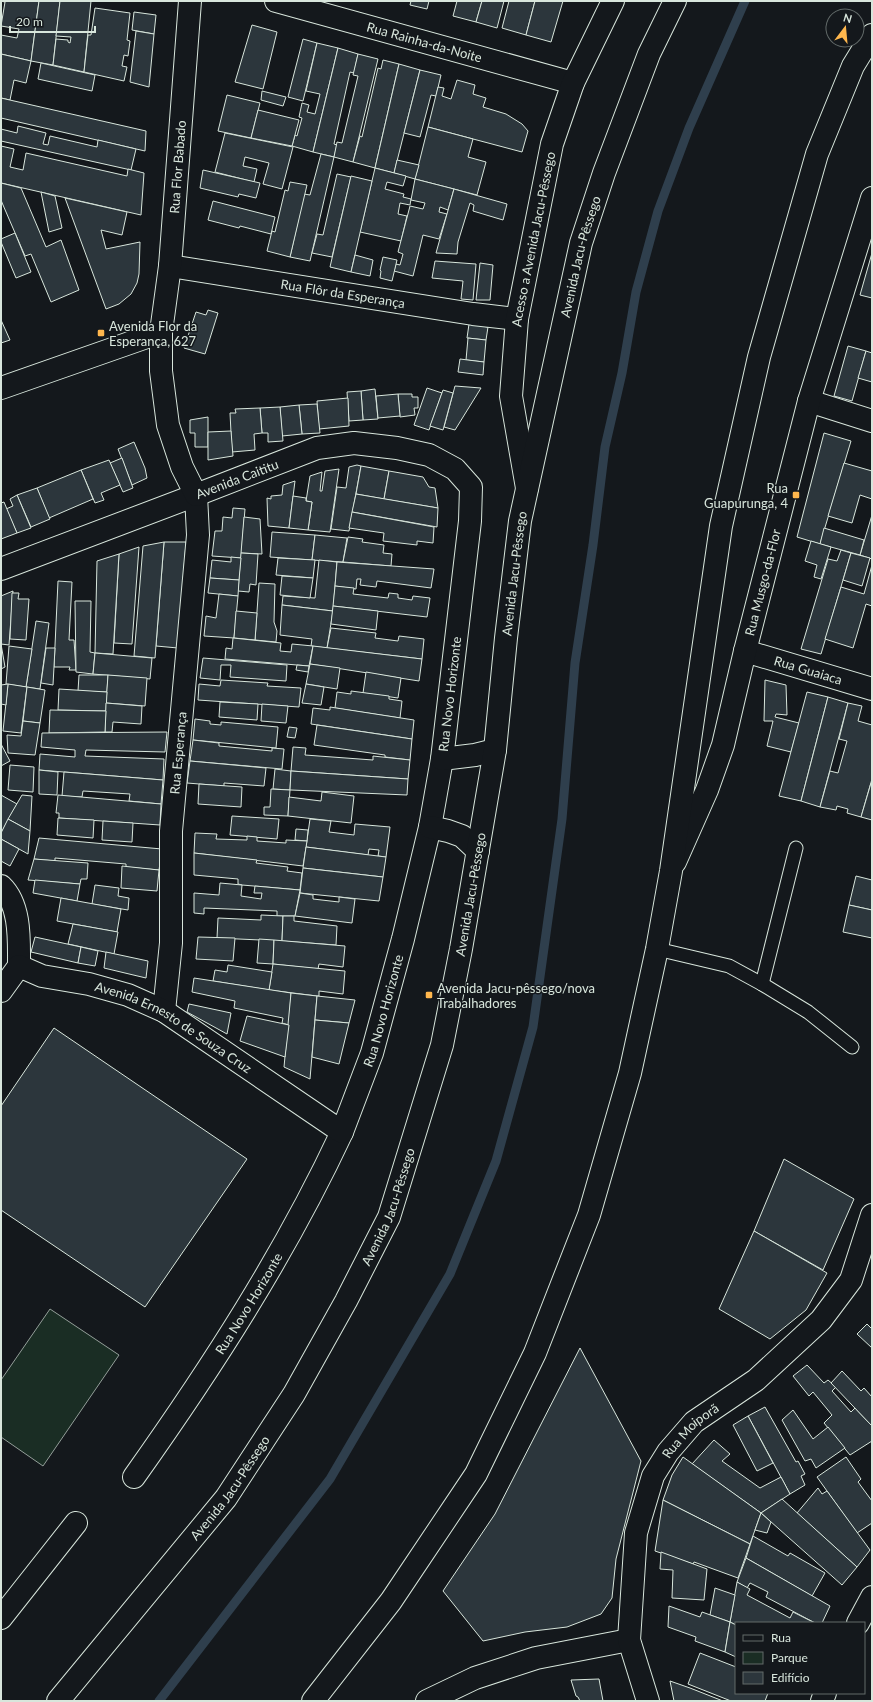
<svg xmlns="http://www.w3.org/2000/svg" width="873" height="1702" font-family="Lato,sans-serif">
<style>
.green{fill:#1a2d24;stroke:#939e99}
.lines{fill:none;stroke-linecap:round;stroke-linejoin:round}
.stream{stroke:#2f3f4d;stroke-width:9}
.building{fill:#2c363c;stroke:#d8e6dc}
.service-casing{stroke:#d8e6dc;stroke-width:15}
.minor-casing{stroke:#d8e6dc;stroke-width:24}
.tertiary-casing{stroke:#d8e6dc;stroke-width:24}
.trunk-casing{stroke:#d8e6dc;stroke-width:24}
.service{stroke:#14181c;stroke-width:13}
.minor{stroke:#14181c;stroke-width:22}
.tertiary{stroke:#14181c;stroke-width:22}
.trunk{stroke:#14181c;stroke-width:22}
.poi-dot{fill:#ffb74d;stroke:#14181c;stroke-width:1.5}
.labels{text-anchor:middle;stroke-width:3;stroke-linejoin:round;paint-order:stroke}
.street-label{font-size:13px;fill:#d8e6dc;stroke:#14181c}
.poi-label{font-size:13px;fill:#d8e6dc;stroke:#14181c;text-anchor:start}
</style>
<rect width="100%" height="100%" fill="#14181c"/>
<polygon class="green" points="50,1309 119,1355 43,1466 1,1437 1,1380"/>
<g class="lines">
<polyline class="stream" points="159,1701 330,1479 450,1274 496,1161 533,1027 562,819 575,663 593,545 605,447 622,373 636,292 658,211 689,128 745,1"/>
</g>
<g class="building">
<polygon points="1,1 39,1 31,61 1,54 1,35 17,38 19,29 1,26 5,2"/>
<polygon points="39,1 60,1 53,65 31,61"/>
<polygon points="60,1 91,1 84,72 53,65 56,39 68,40 68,42 70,43 71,37 56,36"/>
<polygon points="411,1 429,1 427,9 410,5"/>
<polygon points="457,1 482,1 476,22 453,16"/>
<polygon points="482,1 504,1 497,28 476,22"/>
<polygon points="509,1 535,1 526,35 502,28"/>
<polygon points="535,1 563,1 551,42 526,35"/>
<polygon points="95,8 130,13 127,40 130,41 128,56 124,55 122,66 127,67 124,81 84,72 88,35 91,35"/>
<polygon points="134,12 156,15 154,34 132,30"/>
<polygon points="252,25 277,32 263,89 235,82"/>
<polygon points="136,31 154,34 149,87 130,82"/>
<polygon points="303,39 317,43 303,101 288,97"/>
<polygon points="317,43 338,48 313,152 292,146 295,135 297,136 302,118 299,117 302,103 309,105 307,112 315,114 320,94 306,91"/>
<polygon points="338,48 358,54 354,73 350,72 334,144 337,145 334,157 313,152"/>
<polygon points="1,54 31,61 26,83 14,80 10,100 1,98"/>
<polygon points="358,54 378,59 353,162 334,157 337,142 342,143 358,76 353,75"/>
<polygon points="383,60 399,64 375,168 353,162 360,136 362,137 378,68 381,69"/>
<polygon points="41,63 95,75 92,91 38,79"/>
<polygon points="399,64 420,70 394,173 375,168"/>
<polygon points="420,70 441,75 436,96 431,95 420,137 404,133"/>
<polygon points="457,80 475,85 473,94 486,98 483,107 506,114 522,124 528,131 522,152 428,127 438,87 444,88 442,96 451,99"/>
<polygon points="262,91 286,97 283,106 261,100"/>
<polygon points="227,95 260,103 251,138 218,131"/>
<polygon points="1,98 146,131 145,151 1,118"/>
<polygon points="258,110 299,120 292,146 251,138"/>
<polygon points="18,126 46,133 43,144 48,145 50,136 97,147 98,140 136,149 131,170 1,141 1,129 17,133"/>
<polygon points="428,127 473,139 468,157 486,162 477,195 415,179"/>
<polygon points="225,133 293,147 282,189 263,184 269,163 245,157 243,166 257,169 254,182 215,172"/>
<polygon points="1,146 14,149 10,167 23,170 26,153 127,176 128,169 144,173 141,215 1,183"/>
<polygon points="321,154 334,157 310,261 290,257 304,194 310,195"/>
<polygon points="397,160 419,165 415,179 394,173"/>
<polygon points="375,168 406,176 403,186 387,182 385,189 404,194 403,197 411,199 410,205 400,203 398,214 407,216 401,241 360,232"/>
<polygon points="203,170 260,183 256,198 239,194 238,197 200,188"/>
<polygon points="337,174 351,177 332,257 312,253 317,234 323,235"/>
<polygon points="351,176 372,181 351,272 330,267"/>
<polygon points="415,179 454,189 448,210 440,207 439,212 447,214 439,239 423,235 413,276 394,271 396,264 400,265 403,254 398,252 410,206 423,209 425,203 411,200"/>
<polygon points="290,182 307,185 290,257 267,251 272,231 275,232 285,190 288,191"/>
<polygon points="1,183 21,188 46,247 61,240 79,290 51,302 31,254 25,256 3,205 1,200"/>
<polygon points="454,189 507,204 503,220 473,211 474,205 470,203 458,242 457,254 436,253"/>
<polygon points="41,192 55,196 62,228 49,232"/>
<polygon points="65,198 127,212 122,235 101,230 106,249 140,242 139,274 137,283 131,294 119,304 106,309"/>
<polygon points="213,201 275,217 271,234 240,226 239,228 208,220"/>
<polygon points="15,233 31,272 16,278 1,242 1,239"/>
<polygon points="872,253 872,298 860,295"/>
<polygon points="355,255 373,260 370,276 351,272"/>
<polygon points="383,257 397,260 392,281 380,278 381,271 380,270"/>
<polygon points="435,261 476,264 473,300 461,299 463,281 432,278"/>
<polygon points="480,263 493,265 490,300 476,300"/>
<polygon points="208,310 218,313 205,354 184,348 196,312 206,315"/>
<polygon points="1,320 10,340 1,343"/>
<polygon points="469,324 488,327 486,340 467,338"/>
<polygon points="468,338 486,340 484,362 466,360"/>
<polygon points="848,346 866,351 852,401 834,396"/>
<polygon points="866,351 872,353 872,382 858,378"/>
<polygon points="460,359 484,362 483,375 458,372"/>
<polygon points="455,386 481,388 455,430 444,427"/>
<polygon points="427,388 442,393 429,430 414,425"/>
<polygon points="375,389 378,419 363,420 361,391"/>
<polygon points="443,390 453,393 443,430 430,426"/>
<polygon points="361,391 363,420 349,421 347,392"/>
<polygon points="398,394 412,394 412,397 418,397 418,408 414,408 415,415 400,417"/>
<polygon points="398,394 400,416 378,418 376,396"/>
<polygon points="348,398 349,426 319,429 317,401"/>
<polygon points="317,404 320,433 302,434 299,405"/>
<polygon points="299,405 302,434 282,436 280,407"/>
<polygon points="280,407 283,441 268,442 268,433 262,433 260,408"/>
<polygon points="260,408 262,433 254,434 255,450 232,452 230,413 236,413 235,409"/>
<polygon points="208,417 208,447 195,447 195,433 190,433 190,420"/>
<polygon points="231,431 233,456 208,460 208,432"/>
<polygon points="824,433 851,441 820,544 797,537"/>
<polygon points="134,442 145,468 147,478 132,485 118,449"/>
<polygon points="122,458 133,488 123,492 110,463"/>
<polygon points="109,460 120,485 101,493 104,500 95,503 81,470"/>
<polygon points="844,463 872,471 872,499 860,495 852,523 828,516"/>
<polygon points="357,465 361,466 349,531 331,529 337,487 346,488 349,467"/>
<polygon points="361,466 389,471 384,499 356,494"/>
<polygon points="339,469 330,532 308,530 312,502 306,501 310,476 322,472 320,491 322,491 325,471"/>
<polygon points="81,470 93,499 49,518 37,488"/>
<polygon points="389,471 423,477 429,487 435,488 438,508 384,499"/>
<polygon points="295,481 289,528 268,526 267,498 271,499 271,496 282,495 283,485"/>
<polygon points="37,488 50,519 31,527 17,495"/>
<polygon points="356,494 438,508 437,527 352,512"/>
<polygon points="17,495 31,528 17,533 6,509 13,506 10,499"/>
<polygon points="293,496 306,498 306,501 312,502 308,530 289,528"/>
<polygon points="4,502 17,533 1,539 1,503"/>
<polygon points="233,508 245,509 241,558 212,556 215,531 222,531 223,517 232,518"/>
<polygon points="352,512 434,527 433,543 417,541 417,545 383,541 384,533 349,528"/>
<polygon points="872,515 872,559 860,555"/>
<polygon points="244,517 260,519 262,554 241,553"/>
<polygon points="824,528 864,540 860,555 820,544"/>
<polygon points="272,532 315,535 312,560 270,557"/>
<polygon points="315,535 347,538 343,562 312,560"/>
<polygon points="348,537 363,539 362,542 384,545 383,553 392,554 391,566 343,562"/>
<polygon points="811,541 831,547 821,579 814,577 817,565 805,561"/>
<polygon points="164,542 186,542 178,648 156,646"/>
<polygon points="164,542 155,658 134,656 143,546"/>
<polygon points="139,547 132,644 114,643 119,554"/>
<polygon points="841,550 851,553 821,654 801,649 828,559 837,561"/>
<polygon points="241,553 258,554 256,585 250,584 249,592 238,591"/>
<polygon points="851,553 870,558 862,586 843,580"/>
<polygon points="119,554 113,654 95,653 97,561"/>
<polygon points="231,557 241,558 239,580 210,578 212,560 231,562"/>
<polygon points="278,558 315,560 313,578 276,575"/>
<polygon points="319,560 337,562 333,611 282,605 283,596 315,598"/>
<polygon points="337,562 434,569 431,588 377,581 376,587 360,585 361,579 357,579 356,589 335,586"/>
<polygon points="872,565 872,606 866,604 853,648 825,639 841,587 864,594"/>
<polygon points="282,576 313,578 310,598 280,595"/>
<polygon points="210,578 239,580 238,596 208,593"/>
<polygon points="58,581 72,582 69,640 74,640 76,670 69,670 70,667 54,667"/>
<polygon points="259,583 275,584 274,622 277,631 276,642 255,640"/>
<polygon points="335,586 354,588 353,594 388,598 389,593 398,594 398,598 412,600 413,596 430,598 427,617 333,606"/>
<polygon points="13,591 9,645 1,644 1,596"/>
<polygon points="12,593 19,593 18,599 29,599 26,640 10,639"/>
<polygon points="219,594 238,596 234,638 204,636 206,616 216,618"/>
<polygon points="75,601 91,601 90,652 95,653 93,674 76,672"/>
<polygon points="282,605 333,611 327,648 311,646 312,639 280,635"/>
<polygon points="333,606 378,611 376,630 331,624"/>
<polygon points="236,611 257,613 255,640 234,638"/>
<polygon points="36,621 49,623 40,689 26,687"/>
<polygon points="331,628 376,633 375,638 398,641 399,636 424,639 422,659 327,648"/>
<polygon points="233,638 281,643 280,651 291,652 292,644 313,646 309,666 225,659 226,648 232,649"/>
<polygon points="1,644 5,667 1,669"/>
<polygon points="9,646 32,649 26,687 6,684"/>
<polygon points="313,646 422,659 419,681 310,664"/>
<polygon points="46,648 55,648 53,685 41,683"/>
<polygon points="95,653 152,658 150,679 93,674"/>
<polygon points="203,658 287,665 286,681 230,677 231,665 221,665 220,680 200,678"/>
<polygon points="310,664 340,668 337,689 306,684"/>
<polygon points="297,665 309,666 308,672 296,670"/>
<polygon points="366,672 401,678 398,698 363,693"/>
<polygon points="79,675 108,675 107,692 78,691"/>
<polygon points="108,675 147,678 145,706 106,703"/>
<polygon points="221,680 268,683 267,686 301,688 299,707 198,700 199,684 220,686"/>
<polygon points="765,680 786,685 787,715 776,714 775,717 799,723 791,752 767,746 773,721 764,721"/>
<polygon points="8,684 27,687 21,733 3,731"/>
<polygon points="8,684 6,705 1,704 1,685"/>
<polygon points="306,684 324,687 321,705 302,703"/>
<polygon points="27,687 45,690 40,723 23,721"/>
<polygon points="59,689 107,692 106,711 58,710"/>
<polygon points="351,691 389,696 389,699 402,701 400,718 335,708 337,692 351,694"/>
<polygon points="807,692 828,697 801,801 779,796"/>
<polygon points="828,697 848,703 820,807 801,801"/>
<polygon points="220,702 258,704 257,720 219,717"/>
<polygon points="106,703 142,706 141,724 113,722 112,732 105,732"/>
<polygon points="848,703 862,706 858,721 872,725 872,779 861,817 847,813 848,809 837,806 836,810 820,807 830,771 838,773 847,741 839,739"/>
<polygon points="262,704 288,706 286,723 261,721"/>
<polygon points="330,707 414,720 412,739 311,724 313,708 330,710"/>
<polygon points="50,710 106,711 105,732 49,733"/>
<polygon points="195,719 210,721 210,724 221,725 221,722 278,727 276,748 193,740"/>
<polygon points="23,721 40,723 35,755 8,753 7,735 21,736"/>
<polygon points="317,725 412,739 410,760 385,757 385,755 314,745"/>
<polygon points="289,727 297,728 295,738 287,737"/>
<polygon points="167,732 165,752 86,750 85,756 164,759 163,780 39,770 40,754 75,757 75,750 41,747 42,733"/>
<polygon points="193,740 219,743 219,746 272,751 272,748 284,749 282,769 190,761"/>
<polygon points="1,744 10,761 1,766"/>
<polygon points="293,747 306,748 305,755 373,760 373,756 410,760 408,779 291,771"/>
<polygon points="190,761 266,768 264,786 224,783 224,786 187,783"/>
<polygon points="10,765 34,767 33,792 8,790"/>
<polygon points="275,769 291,771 290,790 273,789"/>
<polygon points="39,770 58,772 57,795 39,794"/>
<polygon points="291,771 408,779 407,795 291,790 290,790"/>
<polygon points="64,772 163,780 161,804 129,801 130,794 83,791 82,797 62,796"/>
<polygon points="871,783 872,784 872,820 861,817"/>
<polygon points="199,784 242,787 241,807 198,804"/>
<polygon points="271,789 290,790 288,816 264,815 264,807 270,807"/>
<polygon points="322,792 354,796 351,823 288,816 289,797 321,801"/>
<polygon points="1,795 17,804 1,833"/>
<polygon points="22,795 32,796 30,831 8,819"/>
<polygon points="58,795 161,804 160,825 59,818 59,813 56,813"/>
<polygon points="232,816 279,819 277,839 230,835"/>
<polygon points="58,818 94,820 93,838 57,835"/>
<polygon points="8,819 30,831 28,854 1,839 1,833"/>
<polygon points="310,819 331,821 329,832 354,835 355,824 390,827 386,857 378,856 379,850 369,849 368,855 306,847"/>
<polygon points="103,821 133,823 132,842 102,840"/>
<polygon points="296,829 308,830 307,841 295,840"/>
<polygon points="195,833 217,834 216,839 247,840 247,836 257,837 257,841 286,843 286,840 307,841 303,866 194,853"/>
<polygon points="39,838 162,849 159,870 126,867 126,864 55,858 55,861 34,859"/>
<polygon points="1,839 19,849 10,866 1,861"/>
<polygon points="306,847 386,857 383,877 303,868"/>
<polygon points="194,853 257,860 256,863 288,867 287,871 302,873 300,890 242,885 238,884 238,879 194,875"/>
<polygon points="34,859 88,863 87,879 81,879 80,884 28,880"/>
<polygon points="122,866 159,870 157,891 121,888"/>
<polygon points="303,868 383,877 379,901 300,893"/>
<polygon points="856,876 872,880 872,910 849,905"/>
<polygon points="35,880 80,884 77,901 33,893"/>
<polygon points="220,883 242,885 241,896 261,899 262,893 254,893 255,886 300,890 295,916 277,916 277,911 204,908 204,914 194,913 194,893 219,895"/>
<polygon points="95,885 119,888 118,896 129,898 128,910 92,904"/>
<polygon points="300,893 313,895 313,899 339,902 339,897 355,899 352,923 295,916"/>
<polygon points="61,898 121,909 117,932 57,921"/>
<polygon points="849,905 872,910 872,938 843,932"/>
<polygon points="261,915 283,916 282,941 217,938 218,918 261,920"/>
<polygon points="283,916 294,916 294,921 337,926 336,945 282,941"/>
<polygon points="73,924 118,932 114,954 68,944"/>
<polygon points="35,937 81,947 78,963 31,952"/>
<polygon points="198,937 235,938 233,961 196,959"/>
<polygon points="259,939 274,940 273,964 257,963"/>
<polygon points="274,940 345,946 343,967 319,964 318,969 273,964"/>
<polygon points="81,947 98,951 95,966 78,963"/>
<polygon points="106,952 148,961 146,978 104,968"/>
<polygon points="273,964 345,971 343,994 319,991 319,996 317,996 269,990"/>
<polygon points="228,965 272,972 269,990 213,981 215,970 227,972"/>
<polygon points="194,978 291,993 289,1025 282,1023 283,1018 234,1008 235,1001 192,992"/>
<polygon points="291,993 317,996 310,1079 284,1067"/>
<polygon points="317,996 355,1000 349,1023 315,1020"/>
<polygon points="189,1004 231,1013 227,1034 187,1012"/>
<polygon points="247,1016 289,1025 285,1057 240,1041"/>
<polygon points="315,1020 349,1023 339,1064 312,1057"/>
<polygon points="54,1028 247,1159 145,1307 1,1210 1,1106"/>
<polygon points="784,1159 854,1199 823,1270 754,1231"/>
<polygon points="754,1231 827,1273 806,1310 770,1339 719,1309"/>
<polygon points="867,1324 872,1329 872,1348 857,1334"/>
<polygon points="580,1348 641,1461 616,1559 612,1598 601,1614 567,1627 525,1632 483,1641 443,1591 495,1514"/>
<polygon points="807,1365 824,1383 828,1380 836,1387 832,1391 851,1412 855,1408 872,1426 872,1441 850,1455 824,1423 832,1415 813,1392 809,1396 793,1376"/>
<polygon points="842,1371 861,1391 864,1388 872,1397 872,1426 831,1383"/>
<polygon points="765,1407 796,1462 798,1461 805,1474 801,1476 805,1485 790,1494 748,1416"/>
<polygon points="793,1410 813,1439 828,1427 845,1448 816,1468 811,1459 805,1461 782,1420"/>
<polygon points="748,1416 773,1463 757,1471 733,1425"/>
<polygon points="714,1440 730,1454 722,1461 760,1488 781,1477 790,1494 761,1513 692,1464"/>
<polygon points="683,1457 761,1513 750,1544 663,1500 672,1475"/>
<polygon points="846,1457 861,1479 858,1482 872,1501 872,1523 857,1533 817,1477"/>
<polygon points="818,1488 822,1494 827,1491 870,1550 857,1567 797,1513"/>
<polygon points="782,1499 857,1567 842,1585 761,1513"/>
<polygon points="663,1500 750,1544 738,1578 694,1562 693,1564 655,1551"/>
<polygon points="761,1513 771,1522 767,1533 755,1530"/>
<polygon points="753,1536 788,1556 790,1553 825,1573 812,1596 746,1558"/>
<polygon points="661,1552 707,1569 704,1600 672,1598 673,1570 660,1569"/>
<polygon points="746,1558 830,1606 822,1623 815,1623 766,1597 768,1592 750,1583 747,1588 737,1582"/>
<polygon points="737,1582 750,1589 747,1595 790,1618 793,1612 815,1623 736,1623 736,1625 730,1622"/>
<polygon points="715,1588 735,1595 730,1622 710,1615"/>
<polygon points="669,1606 700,1617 702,1612 730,1622 725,1652 695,1641 696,1637 668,1627"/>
<polygon points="730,1622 736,1625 736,1657 725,1652"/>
<polygon points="700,1653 736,1667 736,1693 768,1693 765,1701 731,1701 688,1684"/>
<polygon points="599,1679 603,1701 580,1701 578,1697 576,1696 571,1680"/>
<polygon points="670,1681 690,1688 723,1701 674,1701"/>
</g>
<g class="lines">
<g class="service-casing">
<g id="service">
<polyline points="657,949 729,966 762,984 808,1012 852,1047"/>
<polyline points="762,984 796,848"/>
</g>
</g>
<g class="minor-casing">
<g id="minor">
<path id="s1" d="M276,1L573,83"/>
<path id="s2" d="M170,266L473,314L517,319"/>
<polyline points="1,388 161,332"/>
<polyline points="809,401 872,421"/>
<polyline points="1,569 196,495 198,535 171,831 171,943 164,1011"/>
<path id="s3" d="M745,651L872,689"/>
<path d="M1,886C21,905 19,940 19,966"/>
<path id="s4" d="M134,1477C212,1367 285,1254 342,1132"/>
<polyline points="1,1618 76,1523"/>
<polyline points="858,1623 872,1597"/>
<polyline points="427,1701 475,1678 536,1658 629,1640"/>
<path id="s5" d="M648,1701L629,1640L636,1533L653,1476L668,1452L694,1422L756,1380L821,1320L851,1280L872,1215"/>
<polyline points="822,1701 825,1693"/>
</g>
</g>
<g class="tertiary-casing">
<g id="tertiary">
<path id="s6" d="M527,488L511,396L517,319L552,144L573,83L613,1"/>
<path id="s7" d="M675,862L707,790L723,745L745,651L809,401L872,198"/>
<path id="s8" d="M1,991L19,966L42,976L89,984L128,995L164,1011L342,1132L372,1053L403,939L430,827L442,759L470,521L471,487L455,469L429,455L397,448L354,443L317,448L196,495L182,467L168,425L161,371V332L170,266L190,1"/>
</g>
</g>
<g class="trunk-casing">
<g id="trunk">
<polyline points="442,759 475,755 495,750"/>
<polyline points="430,827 448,831 462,836 478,851"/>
<path id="s9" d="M58,1701L226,1498L294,1394L346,1301L389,1217L442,1045L461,949L495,750L506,638L520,521L581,243L604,173L649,54L675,1"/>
<polyline points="313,1701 391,1601 476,1474 535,1353 589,1215 630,1073 657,949 671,871 721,526 759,357 817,154 853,66 872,35"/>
</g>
</g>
<use href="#service" class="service"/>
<use href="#minor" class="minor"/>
<use href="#tertiary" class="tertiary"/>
<use href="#trunk" class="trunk"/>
</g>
<g class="poi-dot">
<rect x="97" y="329" width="8" height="8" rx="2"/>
<rect x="792" y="491" width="8" height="8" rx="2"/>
<rect x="425" y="991" width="8" height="8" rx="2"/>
</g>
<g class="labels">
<g class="street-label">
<text dy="5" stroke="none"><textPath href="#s1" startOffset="154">Rua Rainha-da-Noite</textPath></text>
<text dy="5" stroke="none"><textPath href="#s8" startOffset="1691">Rua Flor Babado</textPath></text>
<text dy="5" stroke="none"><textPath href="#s6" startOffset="252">Acesso a Avenida Jacu-Pêssego</textPath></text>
<text dy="5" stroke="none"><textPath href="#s9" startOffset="1570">Avenida Jacu-Pêssego</textPath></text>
<text dy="5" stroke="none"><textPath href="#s2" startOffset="175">Rua Flôr da Esperança</textPath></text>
<text transform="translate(237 479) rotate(-21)" y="5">Avenida Caititu</text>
<text dy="5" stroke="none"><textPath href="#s9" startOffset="1246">Avenida Jacu-Pêssego</textPath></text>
<text dy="5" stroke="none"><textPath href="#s7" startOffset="294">Rua Musgo-da-Flor</textPath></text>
<text dy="5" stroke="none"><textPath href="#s3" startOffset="66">Rua Guaiaca</textPath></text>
<text dy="5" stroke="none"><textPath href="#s8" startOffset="851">Rua Novo Horizonte</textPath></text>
<text transform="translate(178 753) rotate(-85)" y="5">Rua Esperança</text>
<text dy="5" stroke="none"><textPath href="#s9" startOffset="922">Avenida Jacu-Pêssego</textPath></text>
<text dy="5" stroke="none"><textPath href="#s8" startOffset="527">Rua Novo Horizonte</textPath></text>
<text dy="5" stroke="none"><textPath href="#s8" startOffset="199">Avenida Ernesto de Souza Cruz</textPath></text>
<text dy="5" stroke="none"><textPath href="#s9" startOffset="598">Avenida Jacu-Pêssego</textPath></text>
<text dy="5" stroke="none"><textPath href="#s4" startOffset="208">Rua Novo Horizonte</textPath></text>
<text dy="5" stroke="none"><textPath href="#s5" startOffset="290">Rua Moiporã</textPath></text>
<text dy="5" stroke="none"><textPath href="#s9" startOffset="274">Avenida Jacu-Pêssego</textPath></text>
</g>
<g class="poi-label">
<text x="109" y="331">Avenida Flor da<tspan x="109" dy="15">Esperança, 627</tspan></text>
<text x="788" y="493" text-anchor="end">Rua<tspan x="788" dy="15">Guapurunga, 4</tspan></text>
<text x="437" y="993">Avenida Jacu-pêssego/nova<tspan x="437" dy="15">Trabalhadores</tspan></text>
</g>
</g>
<rect width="873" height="1702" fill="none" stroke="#d8e6dc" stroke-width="4"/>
<rect x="735" y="1622" width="130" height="72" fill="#14181c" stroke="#626a69"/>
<rect x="743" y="1635" width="20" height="6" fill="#14181c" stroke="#626a69"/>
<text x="771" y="1642" font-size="12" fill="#d8e6dc">Rua</text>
<rect x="743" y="1652" width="20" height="12" fill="#1a2d24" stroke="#626a69"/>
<text x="771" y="1662" font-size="12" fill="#d8e6dc">Parque</text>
<rect x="743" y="1672" width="20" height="12" fill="#2c363c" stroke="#626a69"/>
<text x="771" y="1682" font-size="12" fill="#d8e6dc">Edifício</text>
<g transform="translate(845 28) rotate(16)"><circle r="19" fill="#14181c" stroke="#626a69"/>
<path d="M0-3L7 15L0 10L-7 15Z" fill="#ffb74d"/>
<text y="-6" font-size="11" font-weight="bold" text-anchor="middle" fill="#d8e6dc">N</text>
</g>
<path d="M10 26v6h85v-6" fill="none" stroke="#d8e6dc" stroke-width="2"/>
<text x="16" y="26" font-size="12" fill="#d8e6dc" stroke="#14181c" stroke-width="3" paint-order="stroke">20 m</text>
</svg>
